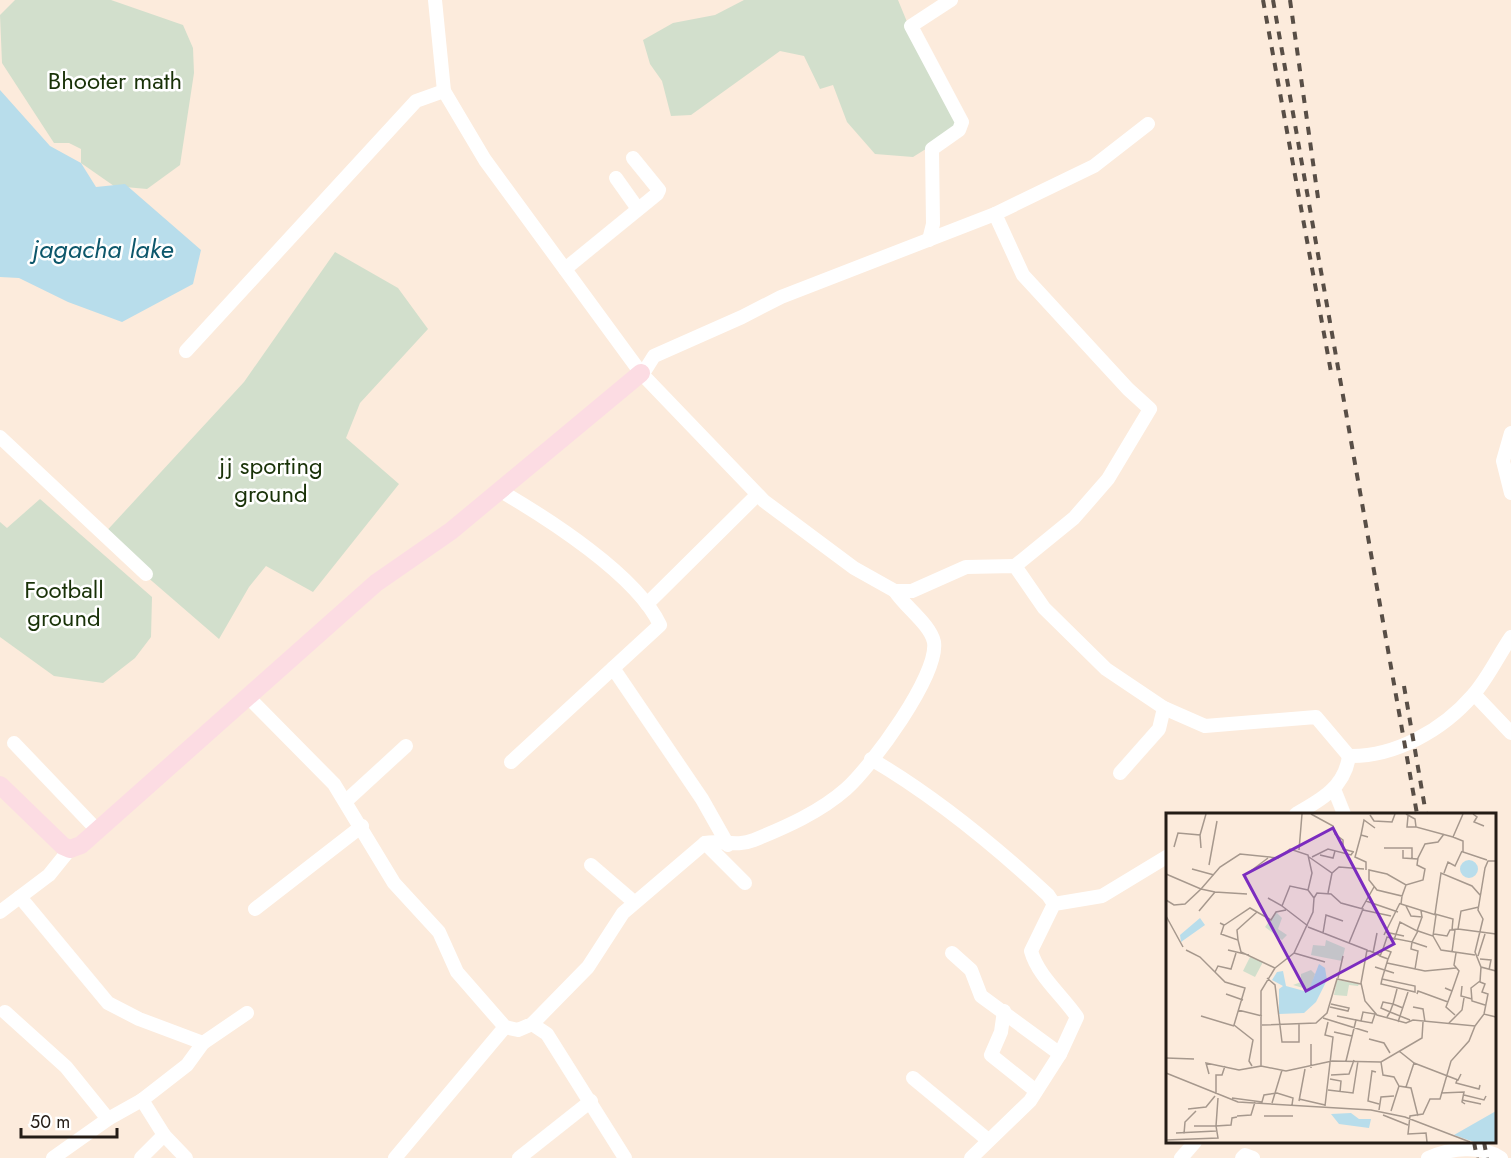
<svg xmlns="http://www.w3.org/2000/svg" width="1511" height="1158" font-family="Jost,sans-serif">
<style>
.green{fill:#d2dfcc}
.water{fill:#b8ddeb}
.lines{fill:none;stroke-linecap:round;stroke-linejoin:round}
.minor{stroke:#fff;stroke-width:14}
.major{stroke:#fcdce3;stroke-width:18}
.rail{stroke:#584e46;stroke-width:4;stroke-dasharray:8 8;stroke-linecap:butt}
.labels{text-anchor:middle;stroke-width:5;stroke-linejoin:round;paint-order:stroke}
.park-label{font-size:24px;fill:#193208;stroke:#fff}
.water-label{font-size:26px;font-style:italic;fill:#0d576b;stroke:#fff}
.inset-road{fill:none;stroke:#a6988d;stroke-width:1.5}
.view{fill:#7b2cbf;fill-opacity:0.15;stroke:#7b2cbf;stroke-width:3}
.inset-edge{fill:none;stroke:#241c16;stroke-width:3}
</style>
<rect width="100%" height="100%" fill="#fcebdc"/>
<g class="green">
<polygon points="15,0 111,0 183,25 193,48 194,73 180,165 147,189 114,186 81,163 81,149 69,143 54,143 2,63 0,15"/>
<polygon points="744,0 898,0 919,51 961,127 913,157 875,154 847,122 833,85 820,89 804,56 780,51 691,115 671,116 662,81 650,64 643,40 673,23 715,15"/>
<polygon points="335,252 398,288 428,329 360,403 346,438 399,484 313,592 266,566 249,587 219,639 101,537 244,382"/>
<polygon points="40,499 152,597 151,637 135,658 103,683 54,676 0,637 0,522 7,528"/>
</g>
<polygon class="water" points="0,90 50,146 81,163 96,187 125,184 201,250 193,284 122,322 68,302 19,278 0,277"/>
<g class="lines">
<g class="minor">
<path d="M435,0L444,91L485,160L641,373L764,501L854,568L895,591H912L966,567L1015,566L1044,608L1106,669L1164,708L1205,726L1316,717L1349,756C1395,757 1443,730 1473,695C1488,678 1498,656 1511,637"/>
<polyline points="616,178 638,209"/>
<polyline points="929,240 933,224 932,149 959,130 962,122 911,26 951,0"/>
<polyline points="565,269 657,194 659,190 633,158"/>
<polyline points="186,351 416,101 444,91"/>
<polyline points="642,375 654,356 742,317 781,297 995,214"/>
<polyline points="1511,433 1503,461 1511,493"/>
<polyline points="0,437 146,574"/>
<path d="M499,490C547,518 637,575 660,625L511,762"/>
<polyline points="1015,566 1074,518 1108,479 1150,409 1128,389 1023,275 995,214 1094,166 1148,124"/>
<polyline points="647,604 757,495"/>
<polyline points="613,668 702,799 728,845"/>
<polyline points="1474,694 1511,733"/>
<path d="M248,697L334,784L394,883L439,932L457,972L505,1027L518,1030L532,1024L540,1016L588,967L623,913L705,843C721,840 737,847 754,840C786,827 820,812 846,789C871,767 939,675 934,642C930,624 905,607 895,591"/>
<polyline points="14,743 98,831"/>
<path d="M871,759C936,797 993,844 1048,895L1054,904"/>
<polyline points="1120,773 1159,729 1164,708"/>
<polyline points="1334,789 1344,814"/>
<polyline points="346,801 406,746"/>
<path d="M1296,814C1321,800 1345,787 1349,756"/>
<polyline points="705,843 745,883"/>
<polyline points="591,865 634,902"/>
<polyline points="20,897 108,1003 139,1019 203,1043"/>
<polyline points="255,909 362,826"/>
<polyline points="0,912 49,875 70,849"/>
<polyline points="952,953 971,970 981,996 1060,1054"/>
<polyline points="1004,1011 1001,1032 991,1055 1036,1091"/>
<polyline points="5,1012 66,1067 108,1119 53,1158"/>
<polyline points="532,1024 547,1034 625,1158"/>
<polyline points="913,1078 988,1140"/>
<polyline points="142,1100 164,1135 186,1158"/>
<polyline points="108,1119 142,1100 187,1065 203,1043 247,1013"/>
<polyline points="141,1158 164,1135"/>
<polyline points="395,1158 505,1027"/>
<polyline points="519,1158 591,1101"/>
<path d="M971,1158L1030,1101L1060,1054L1077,1017C1062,995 1038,976 1031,951L1054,904L1102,896L1168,856"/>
<polyline points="1181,1158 1195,1142"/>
<polyline points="1242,1158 1245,1155 1253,1158"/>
<path d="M1428,1158C1450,1148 1481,1145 1501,1158"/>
</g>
<polyline class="major" points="0,785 63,846 70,849 81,845 376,583 451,531 641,373"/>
<g class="rail">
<polyline points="1263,0 1331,372"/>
<polyline points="1273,0 1417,814"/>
<polyline points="1290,0 1319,205"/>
<polyline points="1404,686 1426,814"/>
<polyline points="1474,1142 1477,1158"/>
<polyline points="1484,1142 1487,1158"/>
</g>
</g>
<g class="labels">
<g class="park-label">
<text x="115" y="89">Bhooter math</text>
<text x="271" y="474">jj sporting<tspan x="271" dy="28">ground</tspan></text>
<text x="64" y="598">Football<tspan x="64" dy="28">ground</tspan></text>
</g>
<g class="water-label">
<text x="103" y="258">jagacha lake</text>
</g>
</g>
<g transform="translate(1166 813)">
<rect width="330" height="330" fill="#fcebdc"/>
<path d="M110,99L116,105L112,116L121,122L116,127L99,114ZM160,127L179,135L176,148L145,142L147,132L159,133ZM84,144L97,149L89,164L77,158ZM145,157L149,161L144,177L127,172L135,169V161ZM171,167L193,171L192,173L183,172L181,183L168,182Z" fill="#d2dfcc"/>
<path d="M294 56a9 9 0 1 1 18 0a9 9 0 1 1-18 0ZM34,105L39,112L15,129L14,122ZM153,151L159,155L161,167L150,189L138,200L113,201V176L117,173L106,167L111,159L117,158L120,173L142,179ZM330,298V329H308L288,322ZM185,300L193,306H205L203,315L173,311L165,301Z" fill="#b8ddeb"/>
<path class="inset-road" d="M145,1L167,13L169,21L177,27V36L188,39M240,1L249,6L250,14L287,24M297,1L287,24L297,28V39L321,47M307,1L311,4L308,9L318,13M204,2L208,8L226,9L229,1M242,3L241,14H250M34,22L40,1M195,22L189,44L200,49V57M202,24L195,22L198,7L209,15M8,34L12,20L34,22L35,35M218,35H246V45M133,37L136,1M237,37V45L252,46M154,42L167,45L169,38M143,44L166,60L173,54L198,56M146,44L162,36L185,42L187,39M330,48H322L319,55L312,97L317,106L309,139L315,154L330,158M43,52L51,8M26,56L48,62M82,60L102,45M278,60L282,49L289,53L296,38M0,61L35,76L19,91L8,92L0,87M240,72L236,83L211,77L203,67V57L221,61L240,72L257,67L259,56L251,52L252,45L259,31L272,29L278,21M49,79L35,76L54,54L74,41L112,45L124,36L142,42L146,60L142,77L148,85L147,99L128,140L109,155M162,80L166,60M236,83L235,91L270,102L267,123M102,85L116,93L124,73L142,77M148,85L151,80L165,81L175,90L197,96L183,130M200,88L232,99M116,93L142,113M240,93L245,103L256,104L255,98M196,95L208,74M197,97L225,103M33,98L49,79L81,81M0,103L17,134M57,113L84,95L105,107L110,99L120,97M142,114L201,137L195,170L199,188L211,202L240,210L247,207L309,213L318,201L330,204M292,116L330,121M286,117L287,106L269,101L275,60L306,73L314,82M219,119L238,123M157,120L160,102L177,108M268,121L281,123L284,117L292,116L295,98L313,94M218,122L234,90M72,127L71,117L91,99M228,127L234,109L251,118L256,104M217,136L221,124L246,129L252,118L267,123L275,137L309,142M20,137L34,144L59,169L79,175L68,212L87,227L83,248L86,253M62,137L83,142M201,138H204L213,142L214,143L222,146L225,139L217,136L214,143M286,139L289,117M128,140L159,149M207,140L211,120M312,143L319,121M314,146L325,147L323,157M221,150L259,158L290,155M209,154L228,160M315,154L314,169L319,171L316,179L322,181L318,201M249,156L252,138L245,136L246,129L261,134M49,159L52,153L65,156L70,140M101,165L109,172L116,229H133V211M172,165L177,143M216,166L249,173V179L215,171L216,166L222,146M314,168L305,175L306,188L319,192M296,173L295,183L306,186M279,175L286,178L280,194L289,202M231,176L227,191L237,195M286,178L293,158L288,152L290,140M60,181L77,187M251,181L252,178L282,189M217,189L227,191L224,199L215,195ZM164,194L182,198L183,195L165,191M247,194L257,196L259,209M72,197L96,203M35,203L68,213M171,203L190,207M221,204L224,199L244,207M157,205L202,219M232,209L242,179M283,210L296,197L298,185M96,212L150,210L161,200L171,166L195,171M168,219L186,223M203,226L218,230L224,240M145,231V255M233,238L248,250L240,274M0,245L28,246M180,248L190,207L195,208L206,210L209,201L197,199L195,208M215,249L217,262L228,264L233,273L245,275L252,303M248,250L292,267L295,261M95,253L120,258L166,248L215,249L256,225L257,209M210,259L206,258L202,288L213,291M0,260L72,289L205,297L239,304L304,329M43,261L40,250L73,257L95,253V178L109,155L75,139L72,127L55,121L58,112L54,110M165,262L183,261L188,247M164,266L175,268L174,279M291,267L290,270L313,276L314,272M162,277L187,280L192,248M275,280L298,279L296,289L299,291M50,281V262H56L59,253M298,282L318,287L320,283M66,285L96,289L98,282L111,280L127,285L126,292M133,286L159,292M296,287L315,291M133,288L139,256M106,290L116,257M159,293L167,224L159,222L162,209M22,296L40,294L49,283M213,297L215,284L228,283M225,298L233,273M217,302L242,312M71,303L85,302L89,289M98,303H127M28,313H50M50,313L52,285M10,320L50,318M18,321L19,309L30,298M0,327L52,325L50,313L65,312L66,305L71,304M261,329L260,320L242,321L244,303L257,301L264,286H274L285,248L303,228L309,213"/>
<path class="view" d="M167,15L228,131L140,178L78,62Z"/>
<rect width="330" height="330" class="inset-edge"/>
</g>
<path d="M21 1128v9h96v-9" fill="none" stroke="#241c16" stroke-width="3"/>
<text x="30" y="1128" font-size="18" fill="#241c16" stroke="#ffffff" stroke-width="4.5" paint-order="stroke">50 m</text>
</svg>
